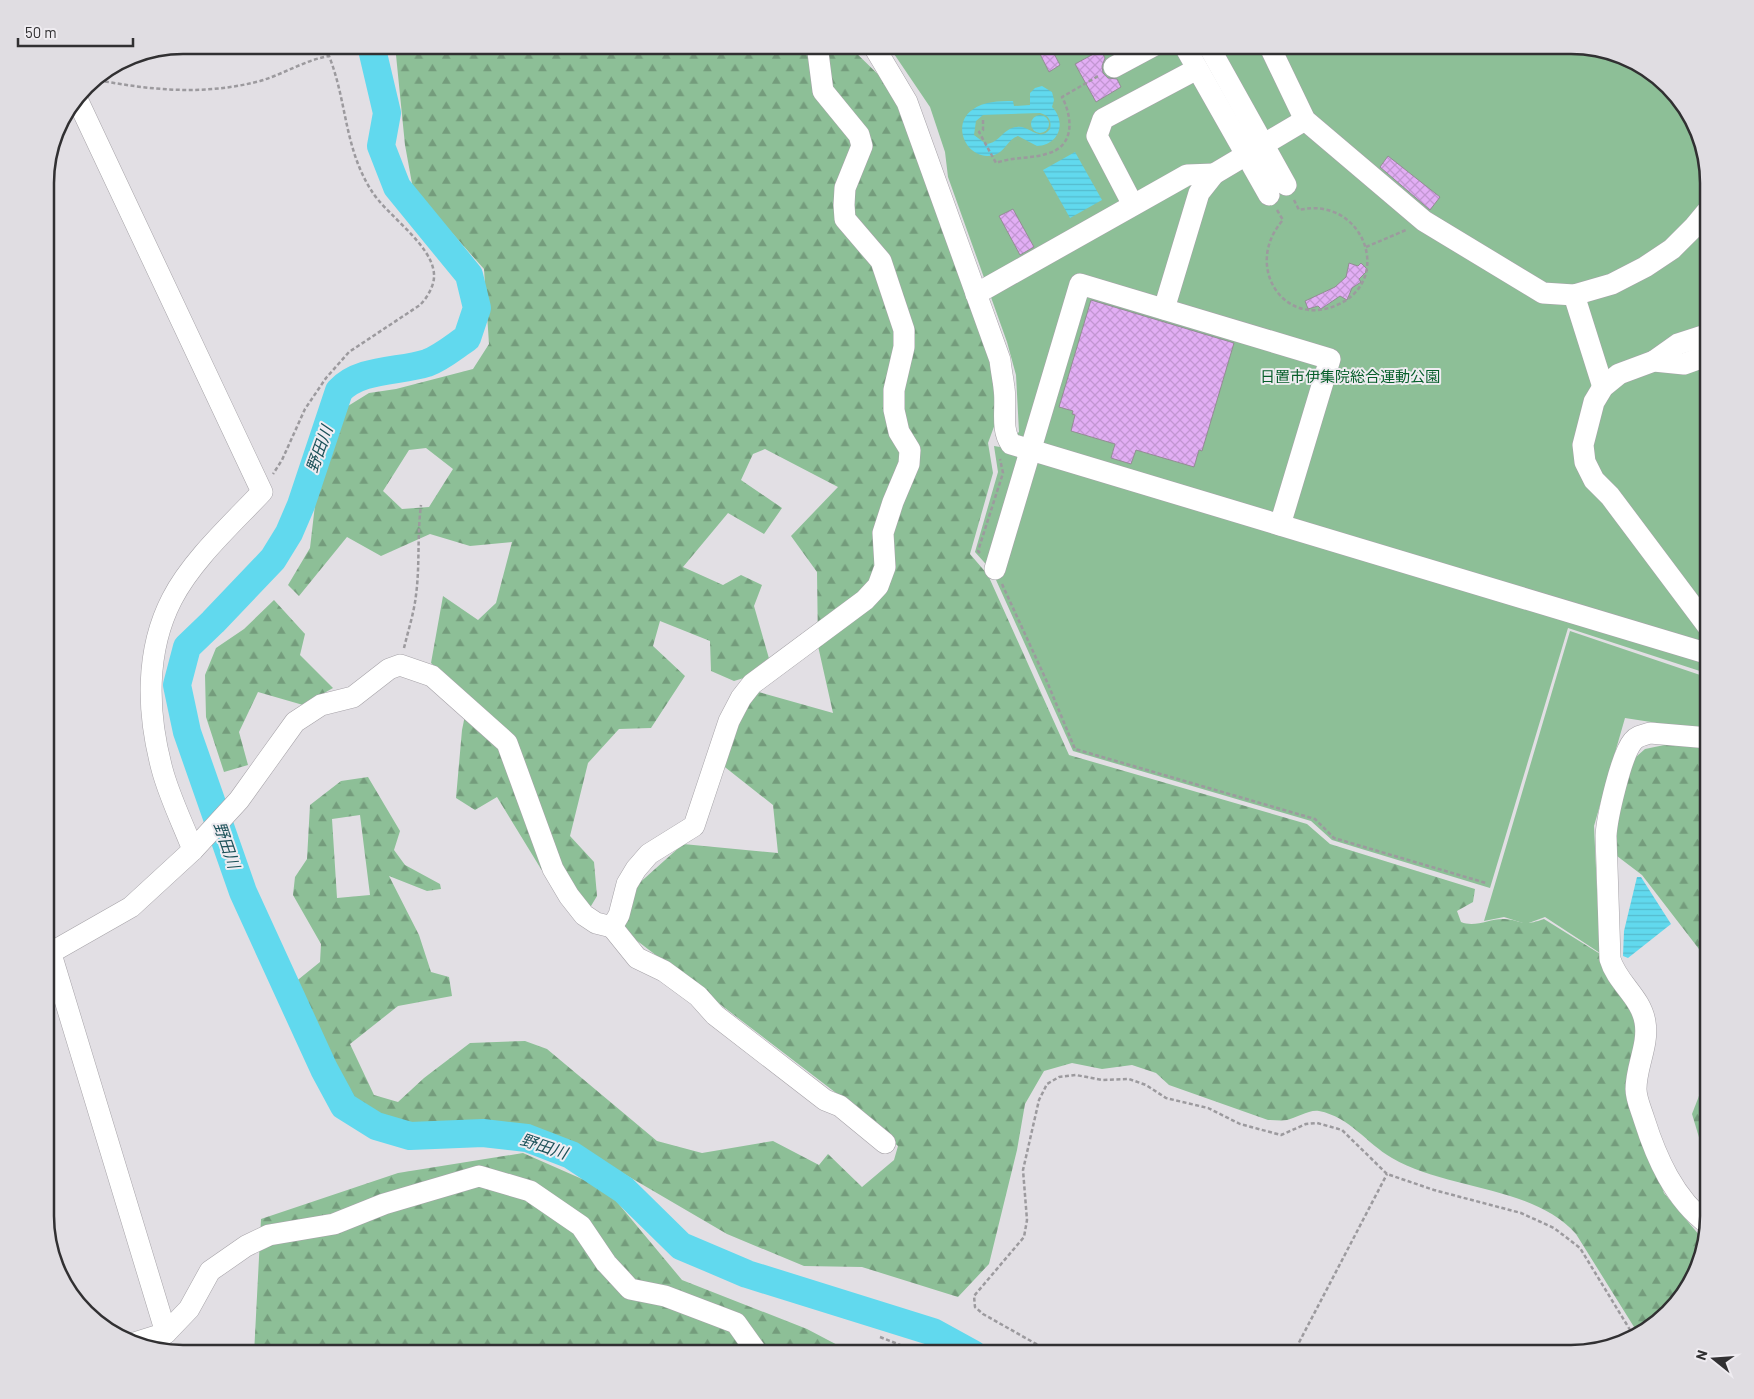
<svg xmlns="http://www.w3.org/2000/svg" width="1754" height="1399" font-family="Barlow,'Noto Sans JP',sans-serif">
<style>
.green{fill:#8dbf97}
.forest{fill:url(#forest-firs);fill-rule:evenodd}
.water{fill:url(#water-rules);fill-rule:evenodd}
.lines{fill:none;stroke-linecap:round;stroke-linejoin:round}
.river{stroke:#61d9ee;stroke-width:28}
.building{fill:url(#building-cross-hatch);stroke:#928e93}
.minor-casing{stroke:#a6a3a8;stroke-width:22}
.path{stroke:#9c9a9e;stroke-width:2.5;stroke-dasharray:4 2.5;stroke-linecap:butt}
.minor{stroke:#fff;stroke-width:21}
.labels{text-anchor:middle;stroke-width:4;stroke-linejoin:round;paint-order:stroke}
.park-label{font-size:15px;fill:#065e2a;stroke:#efecf1}
.water-label{font-size:16px;font-style:italic;fill:#1b5058;stroke:#efecf1}
.rim{fill:none;stroke:#313032;stroke-width:2.5}
</style>
<defs>
<pattern id="forest-firs" width="22" height="20" patternUnits="userSpaceOnUse" patternTransform="scale(1.25)"><rect width="22" height="20" fill="#8dbf97"/><path d="M5 1l3.5 6h-7zM16 11l3.5 6h-7z" fill="#749c7c"/></pattern>
<pattern id="water-rules" width="6" height="5" patternUnits="userSpaceOnUse" patternTransform="scale(1.25)"><rect width="6" height="5" fill="#61d9ee"/><path d="M0 2.5h6" fill="none" stroke="#55bbcd"/></pattern>
<pattern id="building-cross-hatch" width="8" height="8" patternUnits="userSpaceOnUse" patternTransform="scale(1.25)"><rect width="8" height="8" fill="#e2aef4"/><path d="M0 0l8 8M0 8l8-8" fill="none" stroke="#c296d2"/></pattern>
</defs>
<rect width="100%" height="100%" fill="#e2dfe4"/>
<g class="green">
<polygon points="888,45 1571,45 1624,55 1662,79 1695,122 1709,183 1709,674 1568,628 1490,888 1332,840 1311,821 1073,751 992,571 975,552 998,472 994,446 1000,447 1019,432 1016,375 1007,342 948,177 945,152 930,107"/>
<polygon points="1570,631 1709,678 1709,731 1625,718 1594,826 1600,953 1545,917 1526,924 1504,917 1484,921"/>
</g>
<g class="forest">
<path d="M395,45H848L892,88L993,370L995,424L988,443L993,473L970,554L988,575L1069,755L1307,824L1330,844L1475,889L1473,902L1457,911L1461,922C1476,928 1490,918 1505,919C1525,921 1521,927 1544,919L1605,957L1623,993L1639,1032L1632,1097L1664,1193L1705,1242L1702,1261L1675,1307L1639,1335L1576,1234C1532,1185 1446,1190 1392,1158C1366,1143 1350,1117 1319,1111C1310,1109 1296,1118 1287,1120C1281,1121 1274,1120 1268,1120L1169,1085L1156,1073L1132,1065L1102,1069L1072,1063L1044,1071L1025,1104L1017,1150L989,1264L958,1297L862,1267L804,1266L727,1234L614,1168L527,1126L411,1128L350,1101L294,983L320,962L321,944L293,895L295,877L307,859L310,805L341,781L368,777L400,831L394,850L405,865L440,884L441,889L427,891L389,876L419,935L431,972L449,977L452,996L398,1006L350,1044L374,1095L398,1102L424,1078L470,1043L525,1041L547,1049L657,1141L702,1153L773,1141L819,1165L828,1154L862,1187L894,1160L898,1146L840,1096L623,930L636,886L683,844L778,853L773,805L721,764L738,718L755,691L833,713L818,646L817,572L791,536L838,487L765,449L753,454L741,480L782,508L764,534L728,513L683,567L723,585L741,575L762,585L754,606L770,662L760,673L734,681L711,671L710,641L660,621L653,646L685,676L651,728L619,729L588,763L570,836L594,862L597,896L588,911L541,869L497,797L475,810L456,798L462,730L469,696L431,663L443,596L478,620L496,603L512,542L470,546L430,534L381,556L347,537L299,596L288,585L310,548L315,505L348,406L369,393L396,389L473,369L489,344L484,269L413,189L405,145ZM426,448L453,469L429,507L402,509L383,491L409,450ZM360,815L370,895L337,898L332,819Z"/>
<polygon points="274,600 305,634 300,655 333,688 303,705 258,692 239,732 248,765 224,772 206,717 205,675 216,648 244,629"/>
<polygon points="1674,743 1709,745 1709,969 1702,953 1642,875 1617,856 1616,819 1629,763 1645,749"/>
<polygon points="1709,1070 1709,1150 1701,1144 1692,1114"/>
<polygon points="523,1153 607,1190 682,1280 807,1329 845,1349 848,1354 254,1354 261,1219 398,1173"/>
</g>
<g class="water">
<path d="M1042,86L1052,92L1054,100L1052,107C1067,122 1059,145 1037,146L1018,136C1008,139 1005,152 994,155C968,162 950,126 972,110C984,101 999,101 1013,101L1014,106L1030,105V93L1035,88ZM1040,113C1048,115 1052,120 1050,129C1039,143 1030,125 1017,127C1003,128 1000,143 986,144L974,135L976,121L983,115Z"/>
<circle cx="1040" cy="124" r="9"/>
<polygon points="1075,152 1102,200 1070,218 1043,170"/>
<polygon points="1637,877 1641,877 1671,924 1628,958 1623,956 1624,931"/>
</g>
<g class="lines">
<path class="river" d="M371,45L387,113L381,146L397,187L469,275L477,308L467,338C455,346 441,358 427,363C399,372 360,368 339,391L301,505L289,533L273,559L213,622L187,647L177,685L187,732L243,892L324,1069L344,1106L376,1126L410,1136L483,1133L527,1138L571,1155L624,1190L681,1246L747,1274L933,1332L973,1354"/>
</g>
<g class="building">
<polygon points="1050,46 1060,65 1049,72 1039,52"/>
<polygon points="1101,50 1105,58 1102,66 1103,73 1108,78 1117,79 1121,87 1096,102 1075,64"/>
<polygon points="1388,156 1440,197 1430,210 1380,167"/>
<polygon points="1013,209 1034,247 1020,255 999,216"/>
<polygon points="1349,263 1358,266 1361,263 1368,270 1359,279 1361,282 1352,288 1347,300 1340,296 1321,309 1318,306 1308,309 1305,301 1335,287 1346,277"/>
<polygon points="1091,300 1234,343 1202,451 1199,450 1194,467 1136,450 1131,464 1111,458 1115,444 1071,431 1075,415 1072,414 1073,411 1059,407"/>
</g>
<g class="lines">
<g class="minor-casing">
<g id="minor">
<path d="M873,45L907,102L1000,360C1001,370 1003,379 1004,388C1007,407 1000,428 1011,444L1709,654"/>
<polyline points="1184,45 1269,195"/>
<polyline points="1208,45 1286,185"/>
<polyline points="1269,45 1305,120 1424,221 1543,293 1574,295 1612,284 1645,267 1672,249 1694,227 1709,209"/>
<polyline points="1114,67 1155,45"/>
<path d="M77,99L262,492C232,524 192,560 172,599C145,651 147,713 162,769C169,796 183,824 193,850"/>
<polyline points="1133,205 1097,136 1103,119 1197,69"/>
<polyline points="976,294 1187,175 1214,174"/>
<polyline points="1574,295 1603,387"/>
<polyline points="1164,309 1199,193 1214,174 1305,120"/>
<polyline points="1654,361 1678,344 1709,334"/>
<polyline points="995,569 1080,284 1330,359 1280,525"/>
<polyline points="1709,628 1610,496 1594,480 1585,462 1583,445 1594,402 1603,387 1619,374 1654,361 1684,364 1709,355"/>
<polyline points="612,927 637,958 664,971 698,996 715,1015 825,1100 840,1106 885,1143"/>
<polyline points="45,942 51,954 166,1333"/>
<polyline points="45,956 131,907 193,850 239,800 295,722 321,705 353,697 389,669 400,665 432,676 507,743 553,869 569,896 584,915 596,923 612,927 619,915 627,884 636,869 649,854 694,826 729,721 741,698 752,684 865,600 878,586 885,567 883,533 893,502 909,464 910,450 899,432 894,410 894,390 904,347 904,330 881,261 845,219 844,205 845,188 862,146 859,135 823,91 817,45"/>
<path d="M1708,1224C1674,1199 1656,1157 1644,1119C1641,1109 1636,1099 1636,1089C1636,1066 1649,1045 1645,1022C1641,997 1617,983 1610,959L1606,836C1607,818 1621,755 1633,741C1637,736 1643,735 1650,733L1709,738"/>
<polyline points="131,1344 166,1333 189,1309 210,1271 246,1246 269,1235 334,1224 384,1204 479,1176 530,1191 581,1226 606,1263 630,1289 665,1296 736,1323 758,1354"/>
</g>
</g>
<g class="path">
<path d="M92,79C149,90 203,96 260,81C284,74 305,60 329,56C347,101 344,147 371,190C386,215 432,244 434,274C435,285 427,298 420,305L349,352L326,378L305,409L282,460L273,474"/>
<path d="M983,120V130L979,132L996,163C1012,157 1029,159 1046,154C1075,147 1073,118 1062,97L1100,75"/>
<path d="M1277,210L1283,220C1243,265 1283,329 1337,305C1395,280 1363,195 1299,210L1294,200"/>
<polyline points="1366,247 1406,230"/>
<polyline points="980,553 978,551 1003,473 1000,459"/>
<polyline points="1002,584 1048,684 1075,749 1315,819 1334,838 1486,883"/>
<path d="M404,648C408,631 414,613 416,595C420,565 417,535 421,505"/>
<polyline points="880,1337 923,1354"/>
<polyline points="1054,1354 983,1314 975,1307 974,1296 1024,1237 1027,1220 1023,1170 1039,1100 1047,1084 1059,1077 1076,1075 1102,1080 1129,1079 1146,1085 1166,1098 1208,1108 1240,1124 1281,1135 1306,1124 1317,1123 1342,1130 1387,1174 1434,1190 1521,1213 1554,1228 1580,1248 1635,1338"/>
<polyline points="1293,1354 1387,1174"/>
</g>
<use href="#minor" class="minor"/>
</g>
<g class="labels">
<g class="park-label">
<text x="1350" y="382">日置市伊集院総合運動公園</text>
</g>
<g class="water-label">
<text transform="translate(319 449) rotate(-70)" y="6">野田川</text>
<text transform="translate(227 845) rotate(71)" y="6">野田川</text>
<text transform="translate(544 1146) rotate(18)" y="6">野田川</text>
</g>
</g>
<path d="M0 0H1754V1399H0ZM183 54H1571A129 129 0 0 1 1700 183V1216A129 129 0 0 1 1571 1345H183A129 129 0 0 1 54 1216V183A129 129 0 0 1 183 54Z" fill="#e0dde2" fill-rule="evenodd"/>
<path class="rim" d="M183 54H1571A129 129 0 0 1 1700 183V1216A129 129 0 0 1 1571 1345H183A129 129 0 0 1 54 1216V183A129 129 0 0 1 183 54Z"/>
<g transform="translate(1714 1359) rotate(287)" stroke="#efecf1" stroke-width="4" paint-order="stroke">
<path d="M0-4L9 19L0 12L-9 19Z" fill="#313032"/>
<text y="-8" font-size="14" font-weight="bold" text-anchor="middle" fill="#313032">N</text>
</g>
<path d="M18 38v8h115v-8" fill="none" stroke="#313032" stroke-width="2.5"/>
<text x="25" y="38" font-size="15" fill="#313032" stroke="#efecf1" stroke-width="4" paint-order="stroke">50 m</text>
</svg>
